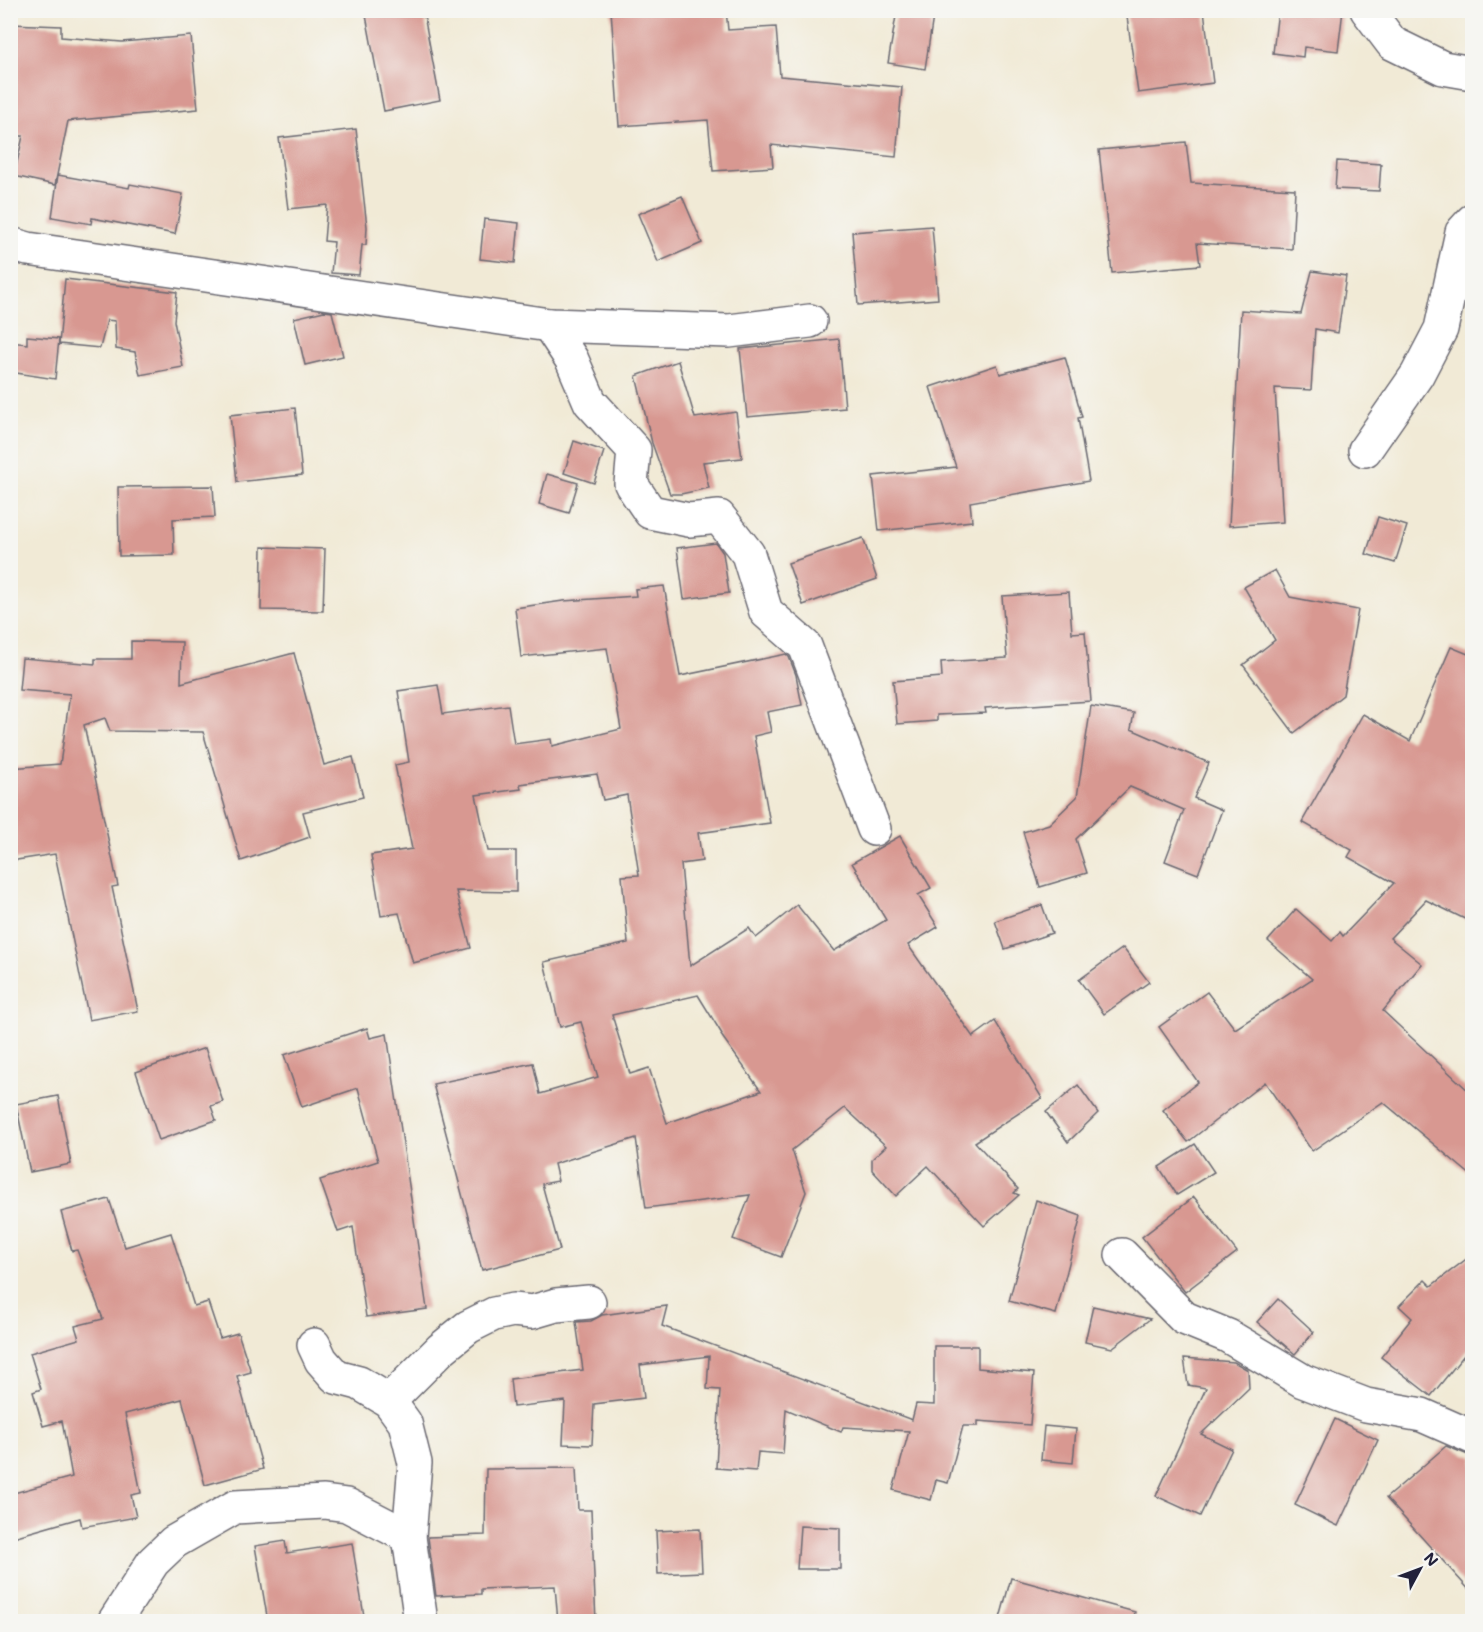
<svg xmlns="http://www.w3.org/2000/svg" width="1483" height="1632" font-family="Mali,sans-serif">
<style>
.building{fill:#d89891;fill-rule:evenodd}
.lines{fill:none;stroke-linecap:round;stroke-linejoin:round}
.street-casing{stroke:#6a6871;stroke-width:36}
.street{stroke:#fff;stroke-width:33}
</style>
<rect width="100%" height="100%" fill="#f6f6f2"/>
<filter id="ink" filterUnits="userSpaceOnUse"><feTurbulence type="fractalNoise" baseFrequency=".0167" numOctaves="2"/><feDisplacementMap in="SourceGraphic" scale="12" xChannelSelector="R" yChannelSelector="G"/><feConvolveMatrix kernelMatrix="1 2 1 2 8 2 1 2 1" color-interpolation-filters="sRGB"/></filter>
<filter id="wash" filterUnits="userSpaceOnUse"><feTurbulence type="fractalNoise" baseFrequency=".008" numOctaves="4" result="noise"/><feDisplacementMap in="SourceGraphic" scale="24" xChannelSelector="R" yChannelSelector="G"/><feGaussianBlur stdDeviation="1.35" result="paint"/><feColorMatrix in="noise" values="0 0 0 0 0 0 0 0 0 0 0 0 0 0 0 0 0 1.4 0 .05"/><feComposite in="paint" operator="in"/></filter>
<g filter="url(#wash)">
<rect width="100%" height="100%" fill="#f1ead6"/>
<g id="blocks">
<g class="building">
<polygon points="365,10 423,10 440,100 384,111"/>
<polygon points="611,10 726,10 728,30 776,27 780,76 902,87 896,157 771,145 773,167 713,171 708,120 619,126"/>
<polygon points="897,10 934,10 925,69 888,63"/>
<polygon points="1126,10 1204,10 1213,83 1138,93"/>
<polygon points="1278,10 1343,10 1338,51 1304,47 1303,57 1273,53"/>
<polygon points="10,24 61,26 61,37 122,42 191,36 198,109 68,121 55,185 14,176 23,136 10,136"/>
<polygon points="356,129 367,227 366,245 362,245 359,275 331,273 334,242 324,241 327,205 288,209 279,138"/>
<polygon points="1186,142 1191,183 1295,189 1292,249 1197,243 1200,265 1112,273 1099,150"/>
<polygon points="1337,161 1381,164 1379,191 1335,189"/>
<polygon points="58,175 129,188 130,184 183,194 175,234 92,218 91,224 52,217"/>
<polygon points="682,196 702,243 658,262 638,214"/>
<polygon points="484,219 519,223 515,263 480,259"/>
<polygon points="932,226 938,299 858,305 852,232"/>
<polygon points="1312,271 1346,276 1338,333 1315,329 1311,390 1275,388 1283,522 1229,526 1241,310 1301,314"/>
<polygon points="65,279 177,292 174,321 183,367 140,375 135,352 116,349 115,321 107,320 100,348 59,344"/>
<polygon points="324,311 332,312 343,356 305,365 294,318"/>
<polygon points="27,336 59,339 55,379 10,372 10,342 27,344"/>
<polygon points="839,339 845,408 747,417 740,349"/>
<polygon points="1065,357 1082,417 1078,418 1089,481 970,502 972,521 879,531 873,476 956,467 930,387 997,365 1000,374"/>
<polygon points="678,361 695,418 736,412 742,458 703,462 709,488 681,494 670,494 652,443 636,376"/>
<polygon points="295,408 302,475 237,482 230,415"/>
<polygon points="574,441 604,451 594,483 564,473"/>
<polygon points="547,474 578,483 569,513 539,504"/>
<polygon points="213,486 215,517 173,519 174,555 119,556 118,487"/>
<polygon points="1378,517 1407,526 1395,563 1366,554"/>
<polygon points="863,538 877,579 803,605 788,563"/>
<polygon points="716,543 723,553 729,593 684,599 677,548"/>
<polygon points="262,547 325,549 323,611 261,610"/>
<polygon points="1275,570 1290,597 1358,610 1343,695 1294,733 1243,665 1275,640 1244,587"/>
<path d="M664,586L680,676L786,654L789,657L796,675L802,705L767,712L771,732L754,736L770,823L698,833L702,861L681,864L690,966L749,928L756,938L797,905L834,951L886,920L852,863L900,836L931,888L918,895L938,927L908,945L973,1037L995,1021L1042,1098L975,1142L1018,1189L1014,1193L1019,1195L984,1226L928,1166L896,1196L872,1170V1159L886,1146L845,1108L792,1150L806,1192L781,1257L733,1239L750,1195L646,1208L636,1138L554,1164L558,1181L542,1184L560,1250L482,1270L433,1084L533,1063L540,1094L598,1077L581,1022L560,1027L544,962L628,943L622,876L639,875L627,795L603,800L597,774L520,784L521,789L476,795L488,851H516V892L456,891L471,948L413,963L399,913L381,916L371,855L412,849L395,765L409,762L398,691L438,685L443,714L508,705L514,744L551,739L552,746L621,729L607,648L521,657L515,608L563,601L636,596L635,589ZM698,995L722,1034L721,1035L761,1091L667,1123L649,1068L630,1074L612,1015Z"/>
<polygon points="1069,592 1072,633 1085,632 1091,701 985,708 986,713 937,715 937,721 897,724 893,681 942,677 941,662 1007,658 1002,596"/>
<polygon points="131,641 182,642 181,683 294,653 324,765 353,757 363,797 303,812 310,837 241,861 203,732 110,731 105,718 84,725 118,886 112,887 138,1011 89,1020 55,854 10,861 10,768 60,764 70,694 19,690 22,658 95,664 95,659 131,659"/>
<polygon points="1451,647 1473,656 1473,923 1426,900 1390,938 1422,964 1383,1011 1473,1095 1473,1177 1383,1102 1312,1151 1265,1082 1188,1142 1163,1110 1198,1082 1159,1027 1207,992 1235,1029 1312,979 1268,941 1296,909 1332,941 1340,932 1343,936 1394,883 1348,857 1352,850 1302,822 1363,714 1410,741"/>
<polygon points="1091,706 1134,713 1131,729 1209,763 1194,798 1222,810 1198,874 1165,861 1184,810 1130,787 1076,839 1087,873 1040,887 1023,832 1049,824 1077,797"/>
<polygon points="1042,905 1052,933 1005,949 995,921"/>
<polygon points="1123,948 1149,982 1104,1014 1079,980"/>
<polygon points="367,1028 370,1038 387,1034 427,1309 366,1317 353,1227 338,1232 320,1180 378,1161 358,1088 302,1107 284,1055"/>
<polygon points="205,1048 223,1102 211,1106 216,1120 159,1140 136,1072"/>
<polygon points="1078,1085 1098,1113 1068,1142 1046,1112"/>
<polygon points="58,1096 71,1164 30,1172 16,1104"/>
<polygon points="1195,1144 1214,1172 1177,1195 1159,1167"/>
<polygon points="1194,1197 1237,1252 1185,1292 1142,1237"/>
<polygon points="109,1199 125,1247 171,1233 194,1306 208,1302 220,1338 238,1333 251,1372 237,1376 263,1469 205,1485 182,1399 125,1414 141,1493 131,1495 136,1517 82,1527 80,1518 10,1538 10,1494 72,1477 62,1421 43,1426 33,1392 41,1389 30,1353 79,1339 75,1326 103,1319 77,1250 72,1251 61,1212"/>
<polygon points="1036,1200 1081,1216 1056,1314 1009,1301"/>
<polygon points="1473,1254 1473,1344 1431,1396 1381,1357 1412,1318 1399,1306 1425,1280 1431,1286"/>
<polygon points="1278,1299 1314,1332 1295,1354 1257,1322"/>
<polygon points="667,1306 662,1326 912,1420 916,1404 934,1405 934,1346 978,1346 978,1368 1034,1373 1030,1425 978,1421 978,1426 963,1426 948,1483 936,1480 931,1500 893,1490 909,1431 843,1427 841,1432 786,1409 783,1454 758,1452 756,1471 716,1468 720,1390 707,1389 709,1356 640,1365 644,1398 594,1404 592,1445 563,1444 565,1401 513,1407 510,1379 583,1370 576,1322 591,1321 602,1315"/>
<polygon points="1093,1306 1150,1319 1112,1348 1085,1342"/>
<polygon points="1184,1358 1234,1362 1248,1370 1249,1388 1201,1434 1232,1449 1200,1516 1156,1496 1206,1388 1188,1385"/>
<polygon points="1335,1419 1378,1440 1338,1526 1295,1505"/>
<polygon points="1044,1426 1076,1429 1073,1463 1041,1460"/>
<polygon points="1446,1446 1473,1457 1473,1594 1386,1498"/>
<polygon points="576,1468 578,1510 591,1510 596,1622 558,1622 555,1586 481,1589 481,1594 436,1596 428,1537 485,1535 486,1469"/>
<polygon points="800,1526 840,1528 840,1569 797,1569"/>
<polygon points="700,1529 702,1572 658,1574 656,1531"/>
<polygon points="285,1541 287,1553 352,1543 365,1622 268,1622 255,1546"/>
<polygon points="1011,1578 1135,1612 1133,1622 999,1622"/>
</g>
</g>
</g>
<g filter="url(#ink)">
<use href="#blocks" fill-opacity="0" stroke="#6a6871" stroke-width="1.5"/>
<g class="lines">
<g class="street-casing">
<g id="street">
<polyline points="1367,10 1392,43 1443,68 1472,73"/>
<polyline points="10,244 28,249 549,325 729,331 810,321"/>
<polyline points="549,325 572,360 590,402 634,450 631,484 650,512 689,520 719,517 748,554 766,612 805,646 874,829"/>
<polyline points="1365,450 1417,375 1441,329 1462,232 1472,221"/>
<polyline points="1122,1255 1184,1318 1228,1336 1303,1381 1366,1405 1422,1415 1472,1437"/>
<polyline points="314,1345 321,1360 336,1377 359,1383 389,1401 405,1423 415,1463 409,1537 421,1622"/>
<polyline points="389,1401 441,1349 468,1327 494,1314 513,1310 532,1312 556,1305 589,1302"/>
<polyline points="114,1622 153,1562 174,1542 235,1507 324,1502 347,1505 409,1537"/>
</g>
</g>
<use href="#street" class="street"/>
</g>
</g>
<rect width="1483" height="1632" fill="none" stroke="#f6f6f2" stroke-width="36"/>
<g transform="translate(1420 1569) rotate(49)" stroke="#f6f6f2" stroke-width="4.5" paint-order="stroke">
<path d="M0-4.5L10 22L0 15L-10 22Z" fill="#22223b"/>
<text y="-9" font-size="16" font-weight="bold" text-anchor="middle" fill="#22223b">N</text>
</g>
</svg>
